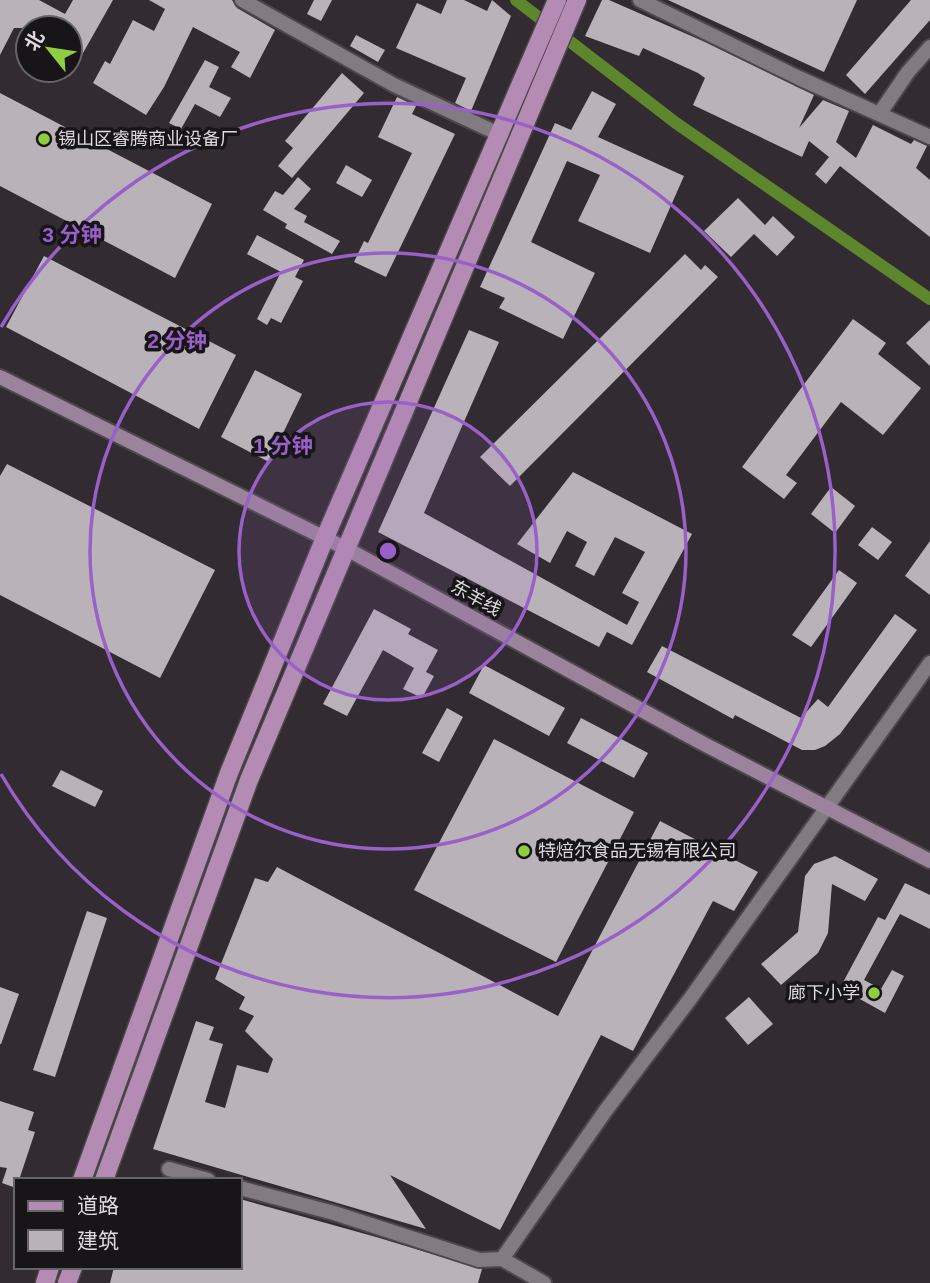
<svg xmlns="http://www.w3.org/2000/svg" width="930" height="1283" font-family="Helvetica,'Noto Sans SC',sans-serif">
<style>
.lines{fill:none;stroke-linecap:round;stroke-linejoin:round}
.canal{stroke:#5e872d;stroke-width:12}
.building{fill:#bab2b9}
.street-casing{stroke:#4d474d;stroke-width:18}
.secondary-casing{stroke:#4d474d;stroke-width:18}
.primary-casing{stroke:#4d474d;stroke-width:21}
.street{stroke:#827b82;stroke-width:14}
.secondary{stroke:#9b839b;stroke-width:14}
.primary{stroke:#b48cb3;stroke-width:18}
.ring{fill:none;stroke:#9960c8;stroke-width:3.5}
.poi-dot{fill:#8fcd41;stroke:#181518;stroke-width:2.5}
.labels{text-anchor:middle;stroke-width:7;stroke-linejoin:round;paint-order:stroke}
.poi-label{font-size:18px;fill:#dedade;stroke:#181518;text-anchor:start}
.street-label{font-size:18px;fill:#dedade;stroke:#181518}
.centre{fill:#9960c8;stroke:#181518;stroke-width:3.5}
.ring-label{font-size:21px;text-anchor:middle;font-weight:bold;fill:#9960c8;stroke:#181518;stroke-width:7;stroke-linejoin:round;paint-order:stroke}
</style>
<rect width="100%" height="100%" fill="#322c32"/>
<g class="lines">
<polyline class="canal" points="516,0 676,123 930,299"/>
</g>
<g class="building">
<polygon points="0,0 39,0 65,14 73,0 113,0 70,76 70,28 14,28 0,55"/>
<polygon points="149,0 232,0 237,8 275,30 250,78 231,67 240,52 193,27 164,87 146,115 93,83 105,61 110,64 133,20 154,31 165,9"/>
<polygon points="314,0 332,0 321,21 307,14"/>
<polygon points="447,0 464,0 487,11 492,0 511,16 471,111 455,103 466,78 396,48 417,3 441,14"/>
<polygon points="602,0 609,0 705,42 814,95 799,128 823,100 849,111 836,142 856,158 873,125 911,144 914,140 927,146 916,168 930,180 930,237 840,166 826,184 815,174 829,157 809,141 802,157 693,105 705,78 698,73 643,48 639,56 585,36"/>
<polygon points="668,0 857,0 824,72"/>
<polygon points="911,0 930,0 930,20 865,94 846,75"/>
<polygon points="356,35 385,50 378,62 350,46"/>
<polygon points="205,60 219,67 209,87 231,98 220,117 195,104 181,129 169,123"/>
<polygon points="342,73 364,93 292,178 278,166 293,148 285,141"/>
<polygon points="592,91 616,104 598,137 684,176 650,253 578,221 600,175 567,161 531,242 595,273 563,339 499,308 505,298 480,287 555,123 571,130"/>
<polygon points="0,93 212,204 175,278 0,186"/>
<polygon points="397,97 416,106 412,114 455,134 386,277 354,262 364,241 368,243 412,153 378,137"/>
<polygon points="346,165 372,180 362,197 336,183"/>
<polygon points="298,177 311,189 294,209 307,216 304,222 340,241 332,254 285,228 287,224 263,210 275,191 283,195"/>
<polygon points="738,198 765,225 773,216 795,237 777,256 754,234 731,257 704,231"/>
<polygon points="257,235 304,260 295,277 303,281 281,323 271,318 267,325 257,319 281,272 247,254"/>
<polygon points="685,254 701,270 705,265 718,277 510,486 480,457"/>
<polygon points="44,256 236,355 199,429 6,327"/>
<polygon points="853,319 886,343 878,354 921,388 883,435 841,402 786,475 797,483 784,499 742,467"/>
<polygon points="930,320 930,366 906,343"/>
<polygon points="469,330 499,342 424,513 627,625 639,602 622,593 645,552 615,537 594,576 575,566 587,542 567,531 550,563 517,544 573,472 692,534 632,645 607,632 599,647 378,532"/>
<polygon points="255,370 302,394 269,462 221,437"/>
<polygon points="7,464 215,570 160,678 0,595 0,476"/>
<polygon points="831,487 855,506 835,533 811,514"/>
<polygon points="872,527 892,542 878,560 858,545"/>
<polygon points="930,541 930,595 905,576"/>
<polygon points="839,570 857,583 811,647 792,635"/>
<polygon points="374,609 411,629 408,634 438,650 426,672 434,676 422,698 403,689 414,668 383,650 347,716 323,704"/>
<polygon points="895,614 917,630 840,734 825,746 815,750 802,750 735,715 733,719 647,672 662,646 801,718 818,699 828,707"/>
<polygon points="484,665 565,708 549,736 469,693"/>
<polygon points="447,708 463,717 439,762 422,753"/>
<polygon points="581,718 648,753 634,778 567,743"/>
<polygon points="494,739 634,812 556,962 414,890"/>
<polygon points="61,770 103,791 95,807 52,786"/>
<polygon points="660,821 758,872 734,911 713,901 633,1051 601,1035 500,1230 390,1175 426,1229 153,1149 196,1021 214,1027 209,1040 223,1044 205,1102 225,1108 237,1065 268,1073 273,1059 245,1031 254,1016 239,1009 245,997 215,979 255,878 268,882 277,867 558,1016"/>
<polygon points="835,856 878,879 865,901 832,884 828,933 818,953 781,985 761,964 798,932 805,876 814,864"/>
<polygon points="905,883 930,895 930,929 900,914 864,980 881,989 892,970 904,976 885,1013 840,988 878,917 885,920"/>
<polygon points="87,911 107,918 55,1077 33,1070"/>
<polygon points="0,987 19,994 1,1044 0,1044"/>
<polygon points="749,997 773,1024 748,1045 725,1018"/>
<polygon points="0,1101 34,1112 28,1130 35,1132 19,1180 16,1180 16,1188 2,1183 7,1168 0,1167"/>
<polygon points="240,1199 376,1237 482,1269 478,1283 110,1283 114,1267 240,1267"/>
</g>
<g class="lines">
<g class="street-casing">
<g id="street">
<polyline points="242,0 394,85 501,135"/>
<polyline points="640,0 799,78 930,137"/>
<polyline points="880,113 908,72 930,47"/>
<polyline points="169,1169 208,1180"/>
<polyline points="240,1188 334,1213 479,1260 502,1259 544,1283"/>
<polyline points="502,1259 606,1110 690,999 930,663"/>
</g>
</g>
<g class="secondary-casing">
<polyline id="secondary" points="0,377 345,548 702,743 930,861"/>
</g>
<g class="primary-casing">
<g id="primary">
<polyline points="82,1180 229,773 324,540 557,0"/>
<polyline points="104,1180 249,780 577,0"/>
<polyline points="45,1283 50,1267"/>
<polyline points="67,1283 73,1267"/>
</g>
</g>
<use href="#street" class="street"/>
<use href="#secondary" class="secondary"/>
<use href="#primary" class="primary"/>
</g>
<circle cx="388" cy="551" r="149" fill="#9960c8" fill-opacity=".12"/>
<g class="ring">
<circle cx="388" cy="551" r="149"/>
<circle cx="388" cy="551" r="298"/>
<path d="M1 327A447 447 0 1 1 1 774"/>
</g>
<g class="poi-dot">
<circle cx="44" cy="139" r="7"/>
<circle cx="524" cy="851" r="7"/>
<circle cx="874" cy="993" r="7"/>
</g>
<g class="labels">
<g class="poi-label">
<text x="58" y="145">锡山区睿腾商业设备厂</text>
<text x="538" y="857">特焙尔食品无锡有限公司</text>
<text x="860" y="999" text-anchor="end">廊下小学</text>
</g>
<g class="street-label">
<text transform="translate(476 598) rotate(29)" y="6">东羊线</text>
</g>
</g>
<circle cx="388" cy="551" r="10" class="centre"/>
<g class="ring-label">
<text x="72" y="242">3 分钟</text>
<text x="177" y="348">2 分钟</text>
<text x="283" y="453">1 分钟</text>
</g>
<rect x="14" y="1178" width="228" height="91" fill="#181518" stroke="#676467" stroke-width="2"/>
<rect x="28" y="1201" width="35" height="10" fill="#b48cb3" stroke="#676467" stroke-width="2"/>
<text x="77" y="1213" font-size="21" fill="#dedade">道路</text>
<rect x="28" y="1230" width="35" height="21" fill="#bab2b9" stroke="#676467" stroke-width="2"/>
<text x="77" y="1248" font-size="21" fill="#dedade">建筑</text>
<g transform="translate(49 49) rotate(300)"><circle r="33" fill="#181518" stroke="#676467" stroke-width="2"/>
<path d="M0-5L12 26L0 18L-12 26Z" fill="#8fcd41"/>
<text y="-10" font-size="19" font-weight="bold" text-anchor="middle" fill="#dedade">北</text>
</g>
</svg>
